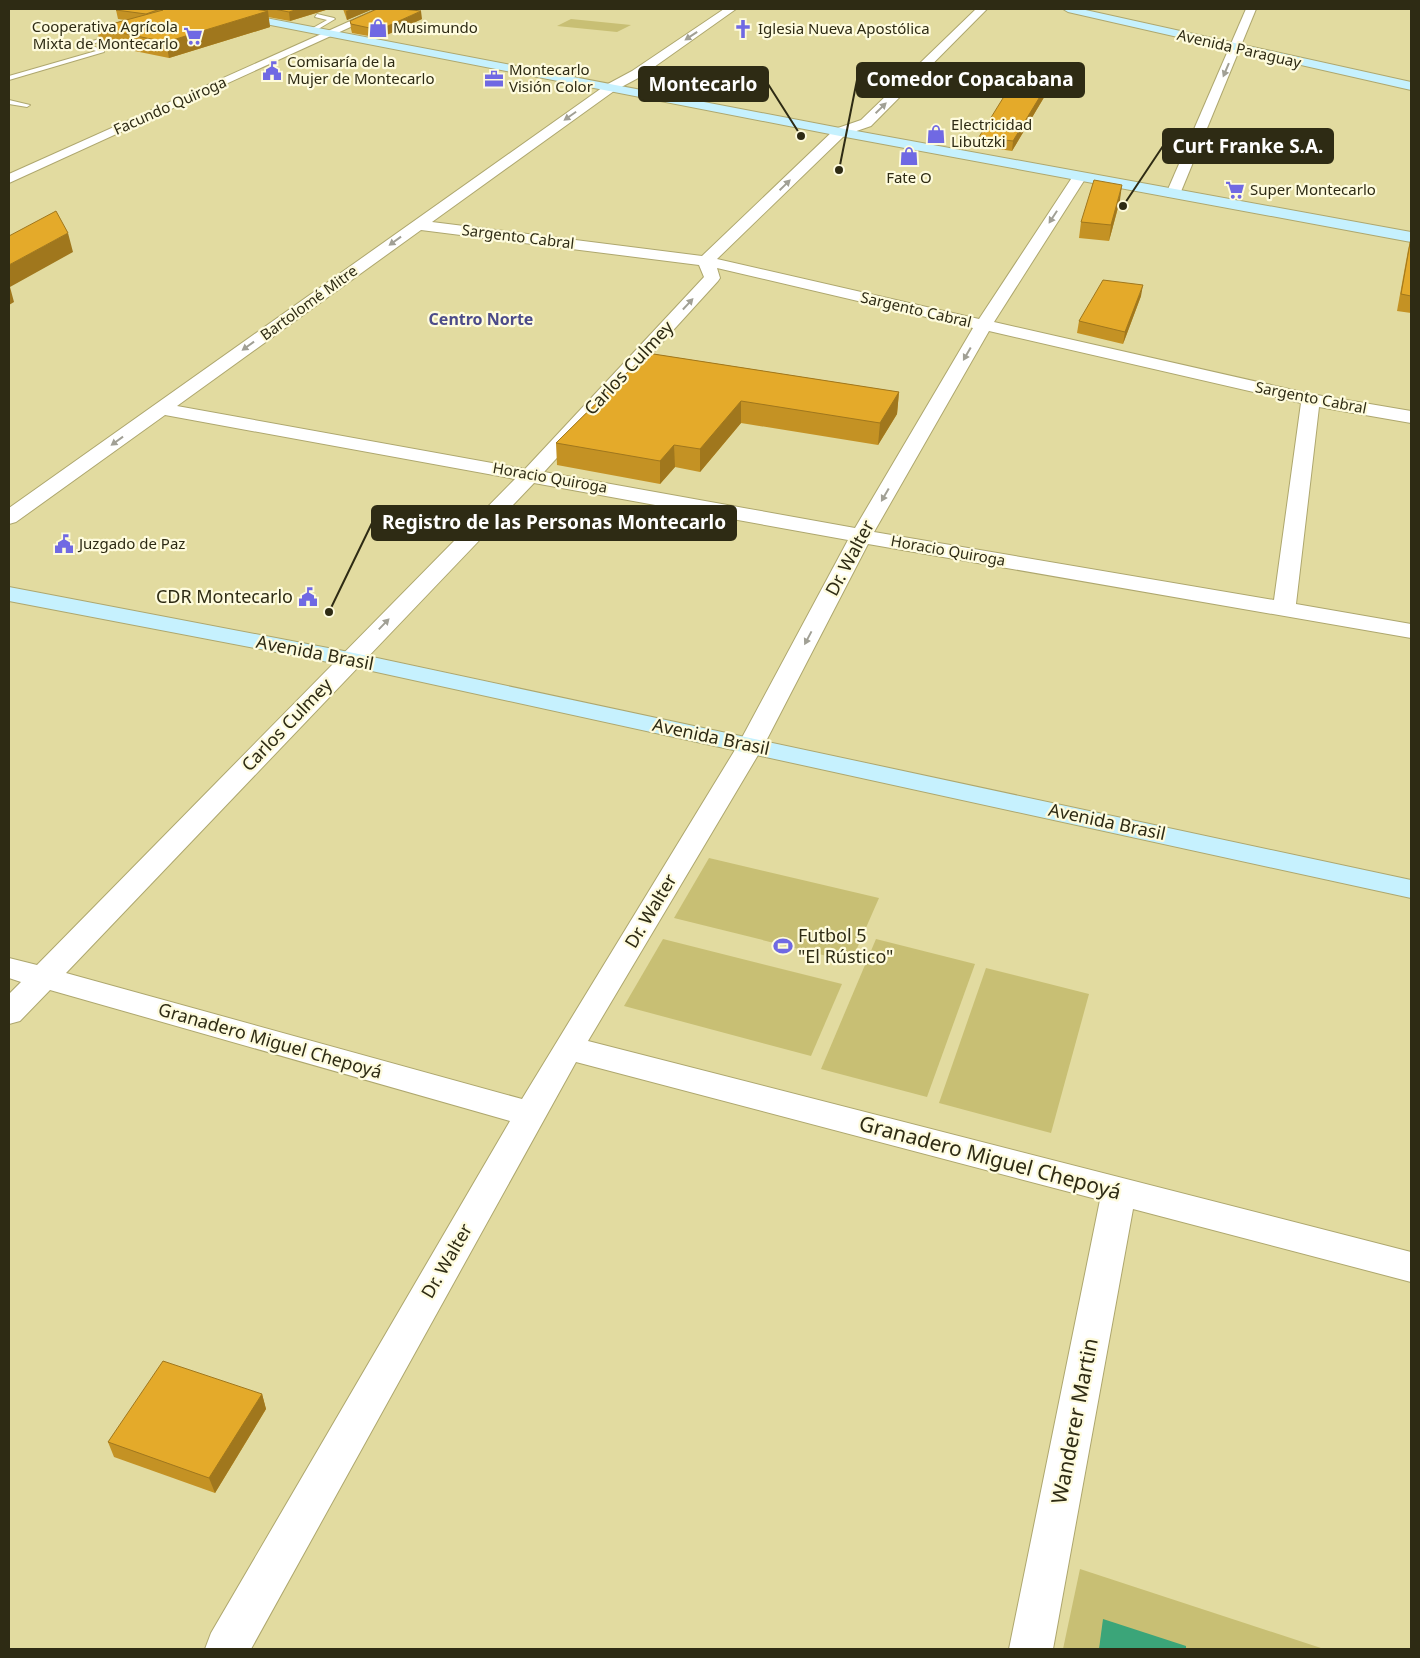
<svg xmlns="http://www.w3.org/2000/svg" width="1420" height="1658" font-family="'Noto Sans',sans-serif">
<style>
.green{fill:#c8bf74}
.water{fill:#3ba579}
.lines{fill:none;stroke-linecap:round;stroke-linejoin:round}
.lane-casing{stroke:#aea76e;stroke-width:2}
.street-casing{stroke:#aea76e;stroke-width:2}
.secondary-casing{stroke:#aea76e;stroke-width:2}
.lane{fill:#fff;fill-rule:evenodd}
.street{fill:#fff;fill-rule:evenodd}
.secondary{fill:#c6f1fe;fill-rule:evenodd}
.wall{fill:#c49224}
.shaded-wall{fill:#a0771d}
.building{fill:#e4aa2a;stroke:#a0771d}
.oneway{fill:#a1a095}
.labels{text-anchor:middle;stroke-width:4.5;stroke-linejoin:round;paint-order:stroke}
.far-poi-label{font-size:15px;fill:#2e2b14;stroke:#fefbdd;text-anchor:start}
.far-street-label{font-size:15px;fill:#2e2b14;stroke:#fefbdd}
.far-neighbourhood-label{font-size:16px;font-weight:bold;fill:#4c4b89;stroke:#fefbdd}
.street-label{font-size:18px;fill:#2e2b14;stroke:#fefbdd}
.poi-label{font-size:18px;fill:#2e2b14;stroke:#fefbdd;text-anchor:end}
.near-street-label{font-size:21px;fill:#2e2b14;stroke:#fefbdd}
.leader{fill:none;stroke:#2e2b14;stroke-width:2}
.callout-dot{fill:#2e2b14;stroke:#fefbdd;stroke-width:2}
.callout{fill:#2e2b14;stroke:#2e2b14;stroke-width:2}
.callout-label{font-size:19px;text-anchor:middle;font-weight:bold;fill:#fff}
</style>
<rect width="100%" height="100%" fill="#e2dba0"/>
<g class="green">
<polygon points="571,19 631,25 617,32 557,26"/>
<polygon points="709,858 879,898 851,962 674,918"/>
<polygon points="663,939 842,984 811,1056 624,1006"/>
<polygon points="876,939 975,964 927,1097 821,1069"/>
<polygon points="986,968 1089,994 1051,1133 939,1103"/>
<polygon points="1080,1569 1324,1649 1063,1649"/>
</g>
<polygon class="water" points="1103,1619 1186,1646 1186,1649 1099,1649"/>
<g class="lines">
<g class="lane-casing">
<g id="lane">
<polygon points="317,14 334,18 335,19 315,31 311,31 311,29 327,20 315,17"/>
<polygon points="115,34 120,35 89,45 104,50 104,52 9,80 9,76 96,51 80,45"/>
<polygon points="9,100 30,105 27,107 9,104"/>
</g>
</g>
<g class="street-casing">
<g id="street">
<polygon points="377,9 390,9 9,183 9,174"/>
<path d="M724,9H736L640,77L614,91L432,222L702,256L835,129L861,120L976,9H987L871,126L845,135L717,259L979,319L1075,173H1085L1087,176L994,322L1311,394L1411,411V423L1319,407L1296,604L1411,624V638L868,544L764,745L588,1041L1411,1252V1282L1133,1209L1053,1649H1009L1100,1200L576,1062L251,1649H205L211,1633L510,1121L50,990L20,1021L9,1024V994L21,982L9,978V958L37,965L515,479L165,415L16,522L9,524V508L606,85L632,71ZM421,230L699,265L704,277L525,469L177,406ZM717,268L973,328L855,528L544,472L718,281L720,278ZM989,331L1301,403L1274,600L874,532ZM534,483L848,540L738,745L522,1099L66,973Z"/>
<polygon points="1246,9 1256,9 1180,194 1178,197 1168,197 1166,194"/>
</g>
</g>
<g class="secondary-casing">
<g id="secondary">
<polygon points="199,9 219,9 840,128 1411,232 1411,242 840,136 204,12"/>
<polygon points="1063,9 1081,9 1411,82 1411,90 1068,12"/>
<polygon points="9,587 349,652 1411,880 1411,898 349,666 9,601"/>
</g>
</g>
<use href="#lane" class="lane"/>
<use href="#street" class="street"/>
<use href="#secondary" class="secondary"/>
</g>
<g class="wall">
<polygon points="120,9 329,9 290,21 268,17 270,27 169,58 100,44 97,28 125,20 118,19 116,10"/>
<polygon points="343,9 373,9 347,20"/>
<polygon points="422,19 380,38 352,33 351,29 350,21"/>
<polygon points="1050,80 1049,89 1012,151 978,146 979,137"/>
<polygon points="1120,200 1109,241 1079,238 1081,222"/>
<polygon points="1411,237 1411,313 1397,311 1408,250"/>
<polygon points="1141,296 1123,344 1077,333 1079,321"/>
<polygon points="647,353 899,392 897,414 878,445 741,423 700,472 675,467 660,484 557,465 556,443"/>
<polygon points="262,1394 266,1409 215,1493 114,1457 108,1442"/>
</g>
<g class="shaded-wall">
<polygon points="298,9 329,9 290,21 289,12"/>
<polygon points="352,9 373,9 347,20 346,11"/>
<polygon points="268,11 270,27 169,58 166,42"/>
<polygon points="421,11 422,19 380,38 379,30"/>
<polygon points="1050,80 1049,89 1012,151 1013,141"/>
<polygon points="1122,185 1120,200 1109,241 1111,225"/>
<polygon points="68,233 73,252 10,287 14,302 9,305 9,265"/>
<polygon points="1143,285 1141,296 1123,344 1125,332"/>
<polygon points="899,392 897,414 878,445 880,423"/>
<polygon points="741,401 741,423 700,472 700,449"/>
<polygon points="674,445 675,467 660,484 660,461"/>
<polygon points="262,1394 266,1409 215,1493 209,1478"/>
</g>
<g class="building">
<polygon points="120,9 160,9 146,14 116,10"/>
<polygon points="159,9 254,9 268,11 166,42 97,28 163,10"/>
<polygon points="274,9 298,9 289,12"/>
<polygon points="377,9 402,9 421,11 379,30 351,24 350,21"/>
<polygon points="1016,77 1050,80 1013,141 979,137"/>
<polygon points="1094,180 1122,185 1111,225 1081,222"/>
<polygon points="56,211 68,233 9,265 9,236"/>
<polygon points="1411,238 1411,296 1401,294"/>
<polygon points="1103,280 1143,285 1125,332 1079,321"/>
<polygon points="647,353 899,392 880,423 741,401 700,449 674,445 660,461 556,443"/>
<polygon points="163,1361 262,1394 209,1478 108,1442"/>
</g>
<defs><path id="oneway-solid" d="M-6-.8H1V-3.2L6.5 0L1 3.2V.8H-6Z" transform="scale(1.25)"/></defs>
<g class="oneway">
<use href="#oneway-solid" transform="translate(691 36) rotate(146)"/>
<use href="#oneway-solid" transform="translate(1226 70) rotate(113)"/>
<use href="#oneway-solid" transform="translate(881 108) rotate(-44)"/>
<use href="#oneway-solid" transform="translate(570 116) rotate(145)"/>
<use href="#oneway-solid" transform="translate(785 185) rotate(-44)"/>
<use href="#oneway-solid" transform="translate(1053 217) rotate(123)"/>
<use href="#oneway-solid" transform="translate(395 241) rotate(144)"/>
<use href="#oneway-solid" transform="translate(688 304) rotate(-47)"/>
<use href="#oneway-solid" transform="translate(248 346) rotate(144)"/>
<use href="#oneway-solid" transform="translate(967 354) rotate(120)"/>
<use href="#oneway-solid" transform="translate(117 441) rotate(144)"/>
<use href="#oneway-solid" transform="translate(885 495) rotate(120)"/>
<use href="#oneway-solid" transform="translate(384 624) rotate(-46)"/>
<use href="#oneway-solid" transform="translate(808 638) rotate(118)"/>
</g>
<defs>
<g id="shop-bare" transform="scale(1.5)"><path d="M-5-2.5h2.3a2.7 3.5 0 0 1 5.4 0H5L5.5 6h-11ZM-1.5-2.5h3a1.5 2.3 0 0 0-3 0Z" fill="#7069e3" stroke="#fefbdd" stroke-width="2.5" paint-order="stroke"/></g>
<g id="church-bare" transform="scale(1.5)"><path d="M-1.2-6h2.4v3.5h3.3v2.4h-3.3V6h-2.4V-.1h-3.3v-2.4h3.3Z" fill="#7069e3" stroke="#fefbdd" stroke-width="2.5" paint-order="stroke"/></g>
<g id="supermarket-bare" transform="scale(1.5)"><path d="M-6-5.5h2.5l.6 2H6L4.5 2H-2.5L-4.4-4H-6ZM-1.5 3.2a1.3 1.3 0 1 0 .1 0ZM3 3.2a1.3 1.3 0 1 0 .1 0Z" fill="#7069e3" stroke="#fefbdd" stroke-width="2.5" paint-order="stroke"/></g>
<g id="civic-bare" transform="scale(1.5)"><path d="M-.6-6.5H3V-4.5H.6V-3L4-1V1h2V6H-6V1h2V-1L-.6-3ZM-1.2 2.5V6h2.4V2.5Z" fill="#7069e3" stroke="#fefbdd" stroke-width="2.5" paint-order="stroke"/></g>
<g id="office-bare" transform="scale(1.5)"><path d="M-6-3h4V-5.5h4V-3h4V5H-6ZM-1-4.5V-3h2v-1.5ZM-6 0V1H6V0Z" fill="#7069e3" stroke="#fefbdd" stroke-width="2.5" paint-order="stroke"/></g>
<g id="stadium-bare" transform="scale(1.5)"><path d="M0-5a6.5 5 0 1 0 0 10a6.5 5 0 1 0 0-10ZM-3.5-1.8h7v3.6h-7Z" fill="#7069e3" stroke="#fefbdd" stroke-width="2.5" paint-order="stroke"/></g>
</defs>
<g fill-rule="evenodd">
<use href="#shop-bare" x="378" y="28"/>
<use href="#church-bare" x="743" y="29"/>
<use href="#supermarket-bare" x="193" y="36"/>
<use href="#civic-bare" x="272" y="71"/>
<use href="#office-bare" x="494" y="79"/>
<use href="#shop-bare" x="936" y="134"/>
<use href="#shop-bare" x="909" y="156"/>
<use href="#supermarket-bare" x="1235" y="190"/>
<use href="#civic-bare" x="64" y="544"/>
<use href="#civic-bare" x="308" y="597"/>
<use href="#stadium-bare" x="783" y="946"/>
</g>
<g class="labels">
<g class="far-poi-label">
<text x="178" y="32" text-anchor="end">Cooperativa Agrícola<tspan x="178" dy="17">Mixta de Montecarlo</tspan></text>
<text x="393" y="33">Musimundo</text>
<text x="758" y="34">Iglesia Nueva Apostólica</text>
<text x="287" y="67">Comisaría de la<tspan x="287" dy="17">Mujer de Montecarlo</tspan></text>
<text x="509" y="75">Montecarlo<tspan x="509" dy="17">Visión Color</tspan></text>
<text x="951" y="130">Electricidad<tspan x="951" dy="17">Libutzki</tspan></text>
<text x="909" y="183" text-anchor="middle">Fate O</text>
<text x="1250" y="195">Super Montecarlo</text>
<text x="79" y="549">Juzgado de Paz</text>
</g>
<g class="far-street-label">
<text transform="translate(1239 49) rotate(13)" y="5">Avenida Paraguay</text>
<text transform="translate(170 106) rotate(-24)" y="5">Facundo Quiroga</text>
<text transform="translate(518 237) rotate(7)" y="5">Sargento Cabral</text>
<text transform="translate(309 303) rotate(-36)" y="5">Bartolomé Mitre</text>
<text transform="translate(916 310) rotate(13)" y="5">Sargento Cabral</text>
<text transform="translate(1311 398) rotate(11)" y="5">Sargento Cabral</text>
<text transform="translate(550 478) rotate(10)" y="5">Horacio Quiroga</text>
<text transform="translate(948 551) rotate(10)" y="5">Horacio Quiroga</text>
</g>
<g class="far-neighbourhood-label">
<text x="481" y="325">Centro Norte</text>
</g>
<g class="street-label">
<text transform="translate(629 368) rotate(-47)" y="6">Carlos Culmey</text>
<text transform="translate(850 558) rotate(-62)" y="6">Dr. Walter</text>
<text transform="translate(315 653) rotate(11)" y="6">Avenida Brasil</text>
<text transform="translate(287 725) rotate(-46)" y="6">Carlos Culmey</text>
<text transform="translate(711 737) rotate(12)" y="6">Avenida Brasil</text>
<text transform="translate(1107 822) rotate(12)" y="6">Avenida Brasil</text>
<text transform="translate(651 911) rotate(-59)" y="6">Dr. Walter</text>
<text transform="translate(270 1041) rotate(16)" y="6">Granadero Miguel Chepoyá</text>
<text transform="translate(447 1261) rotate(-60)" y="6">Dr. Walter</text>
</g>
<g class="poi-label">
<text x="293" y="603">CDR Montecarlo</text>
<text x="798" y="942" text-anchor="start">Futbol 5<tspan x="798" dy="21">"El Rústico"</tspan></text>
</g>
<g class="near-street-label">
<text transform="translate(990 1158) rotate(15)" y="7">Granadero Miguel Chepoyá</text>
<text transform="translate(1075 1421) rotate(-79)" y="7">Wanderer Martin</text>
</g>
</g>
<path class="leader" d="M839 170L857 80M801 136L768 84M1123 206L1163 146M329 612L372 523"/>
<g class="callout-dot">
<circle cx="839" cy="170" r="5"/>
<circle cx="801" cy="136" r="5"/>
<circle cx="1123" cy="206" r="5"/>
<circle cx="329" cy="612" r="5"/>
</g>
<g class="callout">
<rect x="857" y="63" width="227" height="34" rx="5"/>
<rect x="639" y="67" width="129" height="34" rx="5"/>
<rect x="1163" y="129" width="170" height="34" rx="5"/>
<rect x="372" y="506" width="364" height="34" rx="5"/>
</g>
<g class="callout-label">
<text x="970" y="86">Comedor Copacabana</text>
<text x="703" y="91">Montecarlo</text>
<text x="1248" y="153">Curt Franke S.A.</text>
<text x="554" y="529">Registro de las Personas Montecarlo</text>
</g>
<rect width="1420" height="1658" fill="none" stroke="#2e2b14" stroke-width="20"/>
</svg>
